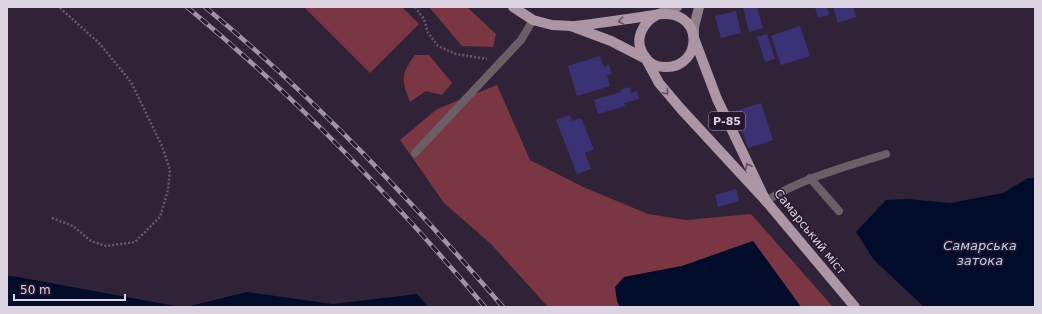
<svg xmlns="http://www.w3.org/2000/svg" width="1042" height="314" font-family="'DejaVu Sans',sans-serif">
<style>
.green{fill:#7a3643}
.water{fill:#000c2a}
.building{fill:#3a3275}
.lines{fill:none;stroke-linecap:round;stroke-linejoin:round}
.path{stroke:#655a6b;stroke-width:2.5;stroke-dasharray:2 2;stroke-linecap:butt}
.service{stroke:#6b5f66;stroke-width:8}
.secondary{stroke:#907e89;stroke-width:10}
.primary{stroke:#ad95a3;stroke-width:10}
.rail-casing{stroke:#9e94a3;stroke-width:4.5}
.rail{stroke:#26192d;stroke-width:3;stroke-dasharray:9;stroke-linecap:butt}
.oneway{stroke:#635162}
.labels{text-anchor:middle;stroke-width:3;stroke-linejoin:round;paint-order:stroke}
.shield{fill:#26192d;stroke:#a59cab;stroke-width:1}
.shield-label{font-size:11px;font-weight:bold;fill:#dcd4e1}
.street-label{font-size:12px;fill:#dcd4e1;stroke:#26192d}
.water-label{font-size:13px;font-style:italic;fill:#b6d0f2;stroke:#26192d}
</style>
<rect width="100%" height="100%" fill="#302337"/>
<g class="green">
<polygon points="304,7 402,7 419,24 370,73"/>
<polygon points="429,7 467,7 496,34 493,47 462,46"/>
<path d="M415,55H429L452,83L442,95L426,91L410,102C402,80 400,75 415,55Z"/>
<polygon points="497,85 530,160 583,187 648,214 686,220 751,214 833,307 801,307 753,241 682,266 624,277 617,301 620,307 548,307 491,244 444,203 400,140 437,109"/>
</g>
<g class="water">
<polygon points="1028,178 1035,178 1035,307 924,307 874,260 856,232 886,200 908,199 950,203 1003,193"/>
<polygon points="753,241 801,307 620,307 617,301 615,287 624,277 682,266"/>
<polygon points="7,276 12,276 181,307 7,307"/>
<polygon points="247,292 333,304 417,294 428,307 186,307"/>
</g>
<g class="building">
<polygon points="743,7 757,7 763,28 749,32"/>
<polygon points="815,7 827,7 829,15 818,18"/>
<polygon points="833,7 853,7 856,17 838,23"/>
<polygon points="736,11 741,33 721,38 715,16"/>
<polygon points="800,26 810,56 781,65 771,36"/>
<polygon points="767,34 775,59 765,62 757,37"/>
<polygon points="600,56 604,67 609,65 612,74 607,75 610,86 577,96 568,66"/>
<polygon points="630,87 631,93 637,91 639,99 624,103 625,106 598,114 594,100 621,92 620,90"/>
<polygon points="761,103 773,140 748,148 736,111"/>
<polygon points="570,115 572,121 581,118 594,149 585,153 591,169 577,174 556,120"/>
<polygon points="736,189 739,201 718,207 715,195"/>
</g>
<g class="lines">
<g class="path">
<polyline points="415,7 424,19 428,33 438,46 456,54 487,59"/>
<polyline points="52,218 73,226 91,241 106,246 135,242 160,217 168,190 170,170 162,146 131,82 100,44 59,7"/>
</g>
<g class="service">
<polyline points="415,153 521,40 533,20"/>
<polyline points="810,178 839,211"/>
<path d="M766,201C802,178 845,167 886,154"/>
</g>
<g class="secondary">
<polyline points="659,14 677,7"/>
<polyline points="694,38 694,27 699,7"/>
</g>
<g class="primary">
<polyline points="513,7 533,20 552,25 571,26 611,41 646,59 659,83 681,109 766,201"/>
<path d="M575,26C602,23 628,19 654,15C707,5 703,70 664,67C657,67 650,64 646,58C632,41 642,22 659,14"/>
<polyline points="694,38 717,99 766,201 855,307"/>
</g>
<g class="rail-casing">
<g id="rail">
<path d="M187,7C298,99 392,197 485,307"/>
<path d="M205,7C314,97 411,200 503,307"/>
</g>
</g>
<use href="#rail" class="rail"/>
</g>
<defs><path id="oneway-chevron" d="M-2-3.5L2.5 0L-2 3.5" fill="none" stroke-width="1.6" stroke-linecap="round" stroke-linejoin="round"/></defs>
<g class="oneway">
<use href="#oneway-chevron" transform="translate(621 21) rotate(170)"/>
<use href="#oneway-chevron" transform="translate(666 92) rotate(50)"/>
<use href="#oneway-chevron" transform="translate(748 166) rotate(-116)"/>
</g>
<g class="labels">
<rect class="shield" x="709" y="112" width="36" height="18" rx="3"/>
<g class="shield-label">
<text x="727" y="125">Р-85</text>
</g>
<g class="street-label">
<text transform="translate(810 232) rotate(51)" y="4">Самарський міст</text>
</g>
<g class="water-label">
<text x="980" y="250">Самарська<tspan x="980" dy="15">затока</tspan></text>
</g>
</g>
<rect width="1042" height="314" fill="none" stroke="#dcd4e1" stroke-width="16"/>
<path d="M14 294v6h111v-6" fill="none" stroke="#dcd4e1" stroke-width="2"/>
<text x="20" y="294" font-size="12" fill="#dcd4e1" stroke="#26192d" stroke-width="3" paint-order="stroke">50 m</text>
</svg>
